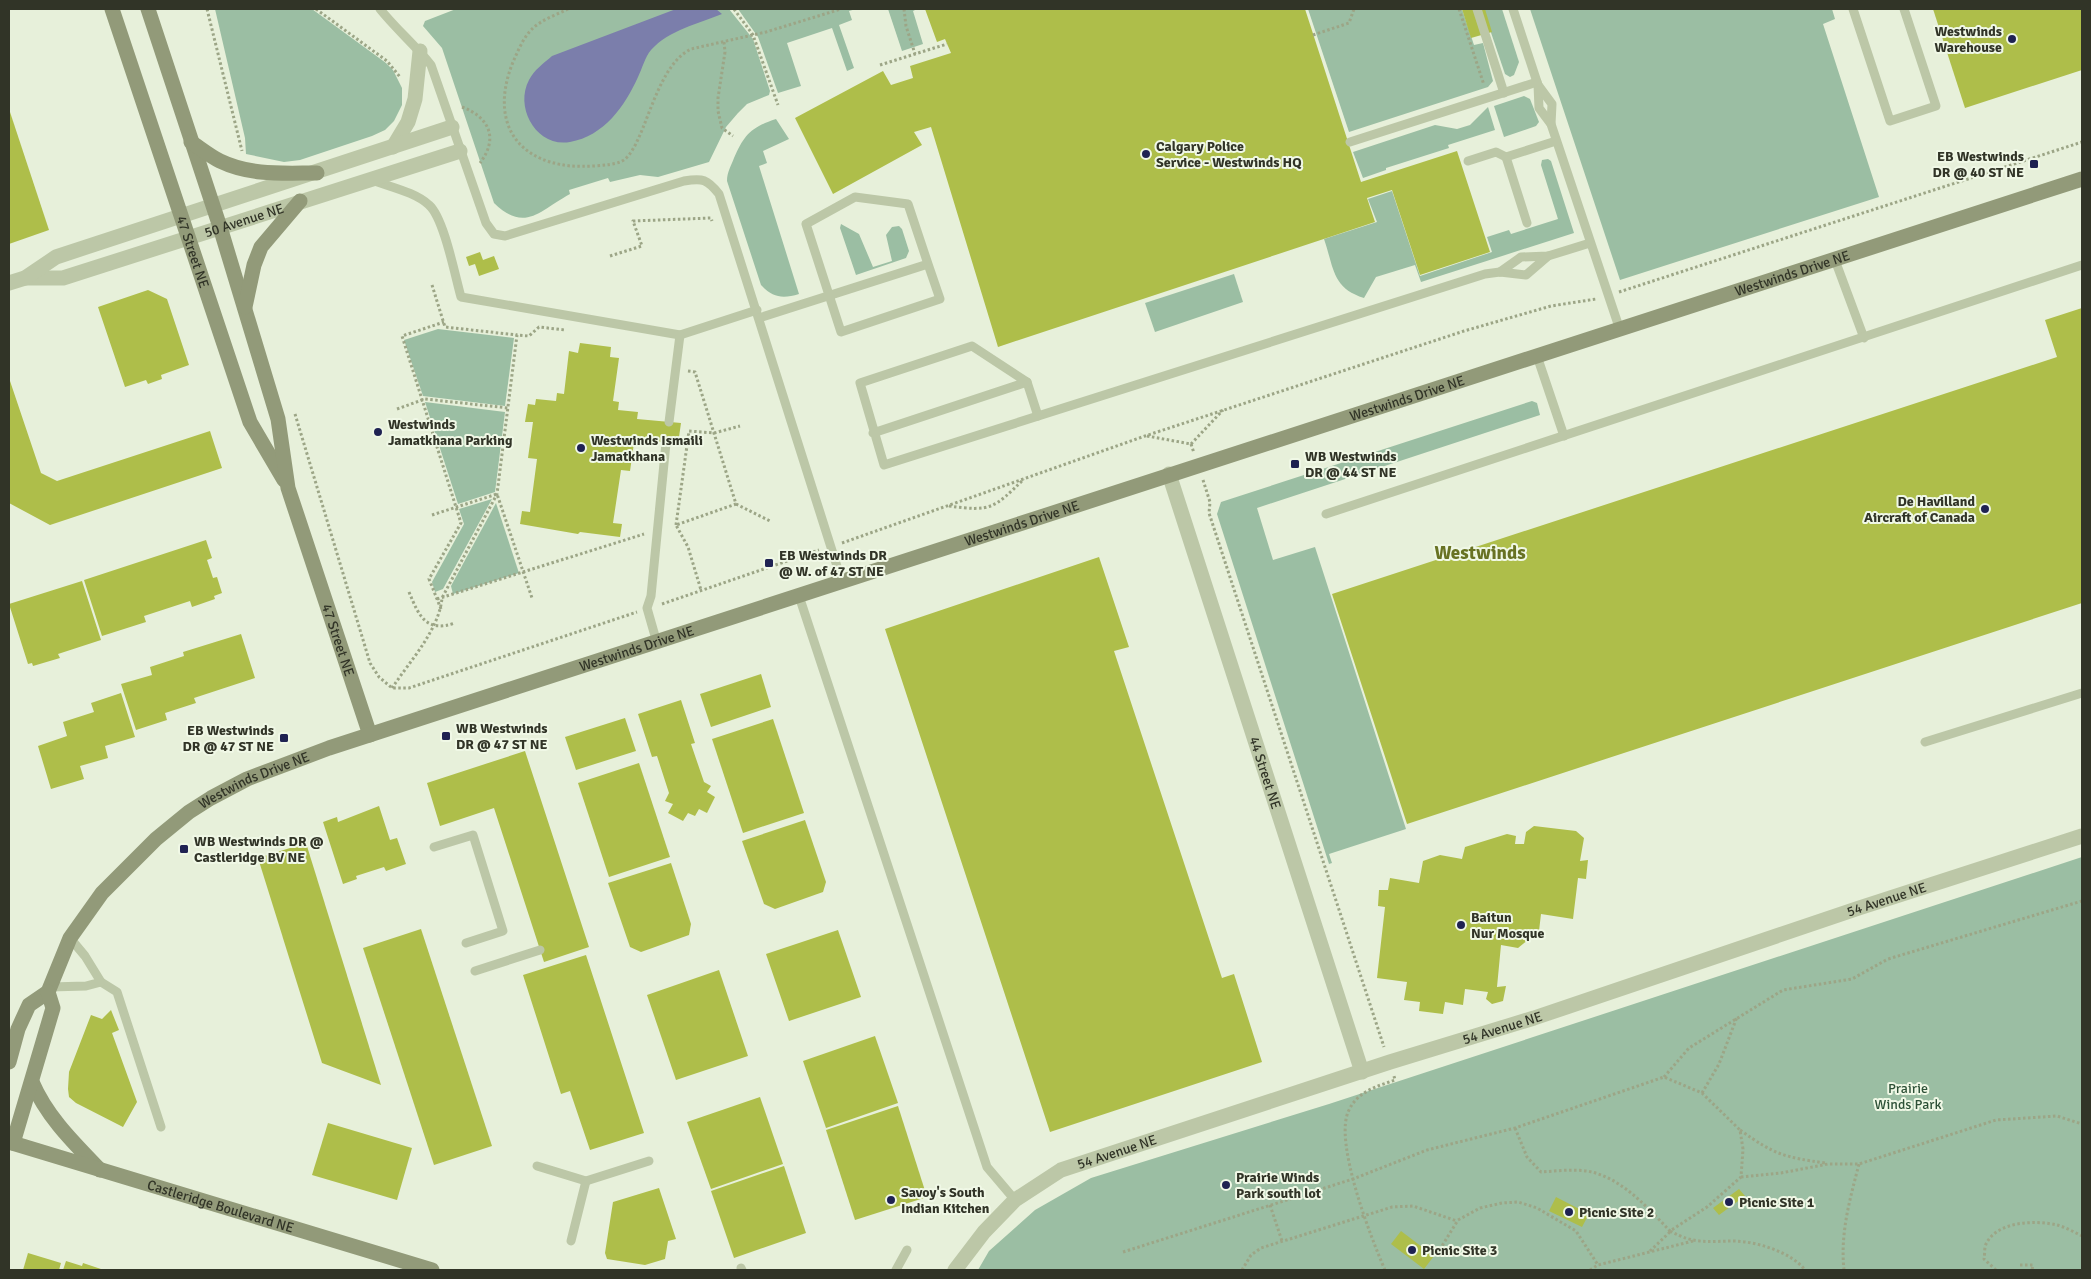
<svg xmlns="http://www.w3.org/2000/svg" width="2091" height="1279" font-family="Signika,sans-serif">
<style>
.green{fill:#9bbea3}
.water{fill:#7b7eab}
.building{fill:#aebe4a}
.lines{fill:none;stroke-linecap:round;stroke-linejoin:round}
.path{stroke:#9ca586;stroke-width:3;stroke-dasharray:2.5 2.5;stroke-linecap:butt}
.lane{stroke:#bcc7a7;stroke-width:9}
.street{stroke:#bcc7a7;stroke-width:15}
.secondary{stroke:#929a79;stroke-width:15}
.poi-dot{fill:#1f2252;stroke:#f0f8e6;stroke-width:2}
.labels{text-anchor:middle;stroke-width:4;stroke-linejoin:round;paint-order:stroke}
.poi-label{font-size:14px;font-weight:bold;fill:#313427;stroke:#f0f8e6;text-anchor:start}
.street-label{font-size:14px;fill:#313427;stroke:#f0f8e6}
.park-label{font-size:14px;fill:#2c5036;stroke:#f0f8e6}
.district-label{font-size:19px;font-weight:bold;fill:#687223;stroke:#f0f8e6}
</style>
<rect width="100%" height="100%" fill="#e7f0da"/>
<g class="green">
<polygon points="215,9 312,9 386,63 393,70 402,88 402,105 394,121 385,130 372,136 300,160 284,162 246,154 245,138"/>
<path d="M456,9H729L753,39L770,91L769,95L747,104L738,113L726,127L709,162L658,177L640,175L610,182L608,178L569,190L570,194C539,211 525,233 494,203L442,48L423,26L425,21Z"/>
<polygon points="738,9 856,9 849,11 852,20 839,25 854,68 847,71 832,28 787,43 801,86 778,93 758,37"/>
<polygon points="888,9 917,9 913,11 923,44 902,51"/>
<polygon points="1308,9 1462,9 1474,45 1483,43 1493,81 1488,87 1349,132"/>
<polygon points="1483,9 1502,9 1519,62 1514,75 1510,77 1505,74"/>
<polygon points="1530,9 1832,9 1835,19 1823,24 1879,197 1620,280"/>
<polygon points="1524,96 1530,99 1539,122 1536,126 1504,137 1494,106"/>
<polygon points="1488,107 1495,130 1448,145 1449,148 1386,168 1386,170 1363,178 1353,152 1435,125 1457,129 1470,125"/>
<path d="M776,119L789,139L763,151L767,163L759,166L799,294C783,299 773,298 761,285L727,181C727,172 731,166 734,158C744,135 751,127 776,119Z"/>
<path d="M1548,159L1551,161L1574,233L1421,282L1415,265L1376,277L1364,298C1332,288 1334,268 1324,239L1377,222L1368,199L1392,191L1420,276L1492,252L1487,237L1509,230L1511,234L1558,219L1541,165L1542,160Z"/>
<polygon points="841,224 859,234 873,267 892,261 886,235 892,227 899,226 902,229 909,251 906,258 856,275 840,228"/>
<polygon points="1234,274 1243,302 1155,332 1145,303"/>
<polygon points="438,329 514,338 505,406 423,396 404,340"/>
<polygon points="1532,401 1537,403 1540,415 1257,508 1273,560 1315,547 1406,829 1329,854 1332,863 1329,864 1217,514 1221,502"/>
<polygon points="425,402 505,412 495,492 458,504"/>
<polygon points="492,499 443,589 435,592 432,582 464,524 459,509"/>
<polygon points="496,503 519,573 453,594 451,586"/>
<polygon points="2082,857 2082,1270 978,1270 989,1251 1035,1210 1091,1178 1329,1104"/>
</g>
<path class="water" d="M676,9H716L722,14C698,24 669,30 651,50C645,57 642,69 638,77C625,106 604,136 570,142C537,148 514,108 529,80C534,70 544,63 552,56Z"/>
<g class="building">
<polygon points="925,9 1305,9 1361,182 1457,151 1490,252 1420,275 1392,190 1367,198 1375,222 998,347 931,127 914,132 922,145 833,194 795,118 883,71 891,85 913,78 910,66 951,53 945,39 937,42"/>
<polygon points="1462,9 1485,9 1492,32 1471,38"/>
<polygon points="1933,9 2082,9 2082,70 1965,108"/>
<polygon points="9,109 49,230 9,244"/>
<polygon points="480,252 483,260 494,256 499,269 479,276 475,264 469,266 466,257"/>
<polygon points="148,290 167,299 189,365 161,375 162,379 148,384 146,380 125,387 98,307"/>
<polygon points="2082,308 2082,603 1407,824 1332,594 2057,357 2045,320"/>
<polygon points="580,343 611,347 610,357 619,358 613,401 619,402 618,410 638,412 637,419 681,423 678,444 642,440 643,438 635,436 630,471 621,470 613,523 622,524 620,537 580,532 578,534 520,524 522,511 530,512 537,459 528,458 533,422 525,422 528,404 535,405 536,399 556,401 557,393 564,394 569,351 578,353"/>
<polygon points="9,378 41,473 57,481 210,431 222,468 50,525 9,503"/>
<polygon points="206,540 212,558 207,560 213,578 217,577 222,593 214,596 215,599 192,607 190,601 144,616 146,622 102,636 84,580"/>
<polygon points="1099,557 1129,647 1114,651 1222,978 1234,974 1262,1062 1050,1132 885,629"/>
<polygon points="82,581 101,640 58,654 60,658 33,666 32,663 28,664 9,604"/>
<polygon points="241,634 255,678 194,698 196,703 165,713 167,720 136,730 121,684 152,675 150,667 184,656 183,652"/>
<polygon points="761,674 771,707 711,727 700,694"/>
<polygon points="121,693 135,737 105,746 108,758 80,766 84,779 51,789 38,746 67,736 63,722 94,712 91,703"/>
<polygon points="681,700 695,743 691,744 704,782 711,786 707,792 715,797 707,813 699,809 695,816 688,813 683,821 668,813 673,804 665,801 669,793 657,756 652,757 638,714"/>
<polygon points="625,718 636,751 576,770 565,737"/>
<polygon points="773,719 804,813 743,833 712,739"/>
<polygon points="525,751 589,947 544,962 494,808 440,826 427,783"/>
<polygon points="639,763 670,857 609,877 578,783"/>
<polygon points="379,806 390,840 397,838 406,864 386,871 384,867 356,876 357,879 343,884 323,822 337,817 338,822"/>
<polygon points="805,820 826,882 823,892 775,909 764,904 742,841"/>
<polygon points="1534,826 1576,831 1584,838 1580,861 1588,860 1586,879 1578,878 1573,919 1541,914 1539,931 1518,948 1501,945 1497,987 1506,986 1503,1001 1492,1004 1486,999 1488,992 1465,989 1463,1005 1445,1002 1443,1014 1419,1011 1420,1002 1404,1000 1407,982 1377,978 1385,907 1378,906 1379,890 1388,890 1390,878 1419,883 1423,861 1440,855 1462,859 1465,847 1507,834 1516,836 1515,844 1524,844 1526,832"/>
<polygon points="306,843 381,1085 322,1063 258,858"/>
<polygon points="671,863 691,924 689,935 641,952 630,947 608,883"/>
<polygon points="421,929 492,1146 434,1165 363,948"/>
<polygon points="838,930 861,997 789,1021 766,954"/>
<polygon points="586,955 644,1133 590,1150 570,1091 561,1094 523,975"/>
<polygon points="719,970 748,1056 676,1080 647,995"/>
<polygon points="111,1010 119,1030 112,1033 137,1102 123,1127 76,1103 69,1097 68,1089 69,1072 91,1015 102,1019"/>
<polygon points="875,1036 898,1103 826,1128 803,1061"/>
<polygon points="760,1097 783,1164 711,1189 687,1122"/>
<polygon points="898,1106 927,1197 855,1220 826,1130"/>
<polygon points="328,1123 412,1148 397,1200 312,1175"/>
<polygon points="784,1166 806,1233 734,1258 711,1191"/>
<polygon points="659,1188 676,1239 668,1241 665,1259 645,1265 607,1259 605,1253 613,1202"/>
<polygon points="1739,1189 1745,1196 1719,1215 1713,1208"/>
<polygon points="1556,1197 1589,1214 1582,1227 1549,1211"/>
<polygon points="1401,1231 1434,1256 1424,1269 1391,1244"/>
<polygon points="28,1253 61,1263 59,1270 23,1270"/>
<polygon points="66,1261 82,1266 83,1263 104,1270 63,1270"/>
</g>
<g class="lines">
<g class="path">
<polyline points="207,9 242,151"/>
<polyline points="316,9 387,61 400,77"/>
<path d="M568,9C556,15 541,20 532,29C523,38 518,51 513,62C491,116 511,160 571,166C582,167 610,166 620,162C645,153 652,68 691,49L766,32L841,9"/>
<polyline points="734,9 753,35 778,105"/>
<polyline points="904,9 906,26 915,54"/>
<polyline points="1459,9 1484,85"/>
<polyline points="1313,35 1349,23 1354,9"/>
<polyline points="724,42 725,52 718,98 718,111 722,128 733,136"/>
<polyline points="880,65 947,44"/>
<path d="M462,107C489,117 499,138 480,163"/>
<polyline points="610,256 642,246 633,221 711,218 712,221"/>
<polyline points="432,285 445,327 517,335"/>
<polyline points="1619,292 2082,142"/>
<polyline points="688,371 695,372 736,504 676,525 688,547 701,590"/>
<polyline points="397,409 425,399 508,408"/>
<polyline points="295,414 370,663 379,677 392,688 409,688 637,612"/>
<polyline points="1147,436 1191,444"/>
<polyline points="1191,444 1194,453"/>
<polyline points="1191,444 1223,410"/>
<polyline points="1203,480 1210,502 1209,513 1384,1047"/>
<polyline points="736,504 770,521"/>
<path d="M949,506C992,512 994,508 1024,479"/>
<polyline points="432,515 497,494 532,598"/>
<polyline points="676,525 689,431 714,433 740,426"/>
<polyline points="842,543 1145,436 1464,331 1551,306 1596,299"/>
<path d="M409,592C419,616 426,633 455,623"/>
<polyline points="437,599 644,534"/>
<polyline points="662,604 819,550"/>
<polyline points="441,609 429,579 461,523 402,336 444,322"/>
<path d="M392,688C410,661 439,630 442,598L497,494L517,335L529,336L539,327L565,330"/>
<polyline points="1664,1077 1689,1048 1783,990 1852,979 1888,959 2082,901"/>
<polyline points="1702,1093 1719,1064 1737,1017"/>
<path d="M1515,1128L1527,1157L1541,1172C1556,1171 1572,1169 1587,1171C1621,1177 1647,1207 1670,1231"/>
<path d="M1740,1130C1775,1155 1784,1157 1825,1163"/>
<polyline points="1741,1177 1781,1173 1828,1164 1859,1164 1996,1120 2057,1116 2082,1124"/>
<polyline points="1270,1205 1282,1241"/>
<polyline points="1650,1251 1671,1231"/>
<path d="M1123,1252L1353,1179L1427,1150L1515,1128L1664,1077L1702,1093L1740,1130L1743,1149L1741,1177L1707,1207L1670,1231C1695,1245 1709,1241 1735,1241C1758,1242 1791,1252 1805,1270"/>
<polyline points="1437,1254 1458,1220 1480,1208 1502,1203 1518,1202 1537,1208 1576,1231 1598,1265"/>
<polyline points="2020,1265 2033,1265 2032,1270"/>
<polyline points="1242,1270 1251,1255 1261,1248 1392,1207 1413,1206 1457,1221"/>
<path d="M1385,1270C1371,1238 1333,1140 1349,1110C1358,1091 1378,1086 1395,1080L1394,1076"/>
<polyline points="1590,1270 1598,1265 1693,1241"/>
<path d="M1844,1270C1840,1233 1850,1199 1859,1164"/>
<path d="M1996,1270L1984,1259C1985,1255 1984,1248 1986,1244C1997,1221 2035,1220 2057,1225C2065,1227 2074,1232 2082,1236"/>
</g>
<g class="lane">
<path d="M380,9C396,29 415,45 431,65L486,223L494,234L505,236L684,181C703,178 707,179 719,194L842,582"/>
<polyline points="1477,9 1504,93"/>
<polyline points="1513,9 1538,85 1539,108 1551,124 1620,330"/>
<polyline points="1853,9 1890,121 1936,106 1904,9"/>
<polyline points="1538,85 1552,104 1551,124"/>
<polyline points="1350,142 1537,82"/>
<polyline points="1468,161 1496,152 1506,157"/>
<path d="M372,180C390,187 415,192 429,205C444,218 455,276 461,297L680,335L757,310"/>
<polyline points="1527,223 1506,157 1556,141"/>
<polyline points="1835,260 1864,338"/>
<polyline points="1500,272 1521,257 1548,256 1590,243"/>
<polyline points="759,318 928,264 940,299 841,332 806,224 855,197 908,204 928,264"/>
<polyline points="1537,356 1564,436"/>
<polyline points="1027,382 1038,416"/>
<polyline points="669,422 680,335"/>
<polyline points="873,433 1027,382 972,346 860,383 884,465 1485,274 1500,272 1526,275 1548,256"/>
<polyline points="1326,514 2082,265"/>
<polyline points="799,596 987,1167 1015,1200"/>
<polyline points="657,643 647,608 651,596 666,443"/>
<polyline points="1925,742 2082,693"/>
<polyline points="434,847 473,835 503,931 466,943"/>
<polyline points="475,971 540,950"/>
<polyline points="101,982 117,992 161,1127"/>
<polyline points="50,987 86,986 101,982 85,956 70,938"/>
<polyline points="537,1166 586,1181 649,1161"/>
<polyline points="571,1241 586,1181"/>
<polyline points="741,1268 742,1270"/>
<polyline points="896,1270 907,1250"/>
</g>
<g class="street">
<polyline points="393,147 408,122 415,99 420,51"/>
<path id="s1" d="M25,278H63L460,151"/>
<polyline points="9,283 25,278 56,257 452,127"/>
<path id="s2" d="M1169,474L1362,1072"/>
<path id="s3" d="M955,1270L984,1232L1015,1200L1061,1170L1390,1062L1534,1018L1859,908L2082,836"/>
</g>
<g class="secondary">
<path id="s4" d="M112,9L250,422L284,480"/>
<path id="s5" d="M148,9L220,227L278,419L288,488L370,735"/>
<path d="M191,142C200,148 210,156 220,161C251,176 284,173 317,173"/>
<polyline points="245,307 254,265 261,247 300,201"/>
<path id="s6" d="M9,1062L18,1029L29,1005L48,992L70,938L102,893L156,839L189,812L211,798L247,779L329,748L2082,179"/>
<path d="M32,1082C47,1117 74,1143 100,1170"/>
<path id="s7" d="M9,1142L432,1270"/>
<polyline points="13,1143 53,1008 48,992"/>
</g>
</g>
<g class="poi-dot">
<circle cx="2012" cy="39" r="5"/>
<circle cx="1146" cy="154" r="5"/>
<rect x="2029" y="159" width="10" height="10" rx="2.5"/>
<circle cx="378" cy="432" r="5"/>
<circle cx="581" cy="448" r="5"/>
<rect x="1290" y="459" width="10" height="10" rx="2.5"/>
<circle cx="1985" cy="509" r="5"/>
<rect x="764" y="558" width="10" height="10" rx="2.5"/>
<rect x="441" y="731" width="10" height="10" rx="2.5"/>
<rect x="279" y="733" width="10" height="10" rx="2.5"/>
<rect x="179" y="844" width="10" height="10" rx="2.5"/>
<circle cx="1461" cy="925" r="5"/>
<circle cx="1226" cy="1185" r="5"/>
<circle cx="891" cy="1200" r="5"/>
<circle cx="1729" cy="1202" r="5"/>
<circle cx="1569" cy="1212" r="5"/>
<circle cx="1412" cy="1250" r="5"/>
</g>
<g class="labels">
<g class="poi-label">
<text x="2002" y="36" text-anchor="end">Westwinds<tspan x="2002" dy="16">Warehouse</tspan></text>
<text x="1156" y="151">Calgary Police<tspan x="1156" dy="16">Service - Westwinds HQ</tspan></text>
<text x="2024" y="161" text-anchor="end">EB Westwinds<tspan x="2024" dy="16">DR @ 40 ST NE</tspan></text>
<text x="388" y="429">Westwinds<tspan x="388" dy="16">Jamatkhana Parking</tspan></text>
<text x="591" y="445">Westwinds Ismaili<tspan x="591" dy="16">Jamatkhana</tspan></text>
<text x="1305" y="461">WB Westwinds<tspan x="1305" dy="16">DR @ 44 ST NE</tspan></text>
<text x="1975" y="506" text-anchor="end">De Havilland<tspan x="1975" dy="16">Aircraft of Canada</tspan></text>
<text x="779" y="560">EB Westwinds DR<tspan x="779" dy="16">@ W. of 47 ST NE</tspan></text>
<text x="456" y="733">WB Westwinds<tspan x="456" dy="16">DR @ 47 ST NE</tspan></text>
<text x="274" y="735" text-anchor="end">EB Westwinds<tspan x="274" dy="16">DR @ 47 ST NE</tspan></text>
<text x="194" y="846">WB Westwinds DR @<tspan x="194" dy="16">Castleridge BV NE</tspan></text>
<text x="1471" y="922">Baitun<tspan x="1471" dy="16">Nur Mosque</tspan></text>
<text x="1236" y="1182">Prairie Winds<tspan x="1236" dy="16">Park south lot</tspan></text>
<text x="901" y="1197">Savoy's South<tspan x="901" dy="16">Indian Kitchen</tspan></text>
<text x="1739" y="1207">Picnic Site 1</text>
<text x="1579" y="1217">Picnic Site 2</text>
<text x="1422" y="1255">Picnic Site 3</text>
</g>
<g class="street-label">
<text dy="5" stroke="none"><textPath href="#s1" startOffset="228">50 Avenue NE</textPath></text>
<text dy="5" stroke="none"><textPath href="#s4" startOffset="256">47 Street NE</textPath></text>
<text dy="5" stroke="none"><textPath href="#s6" startOffset="2009">Westwinds Drive NE</textPath></text>
<text dy="5" stroke="none"><textPath href="#s6" startOffset="1604">Westwinds Drive NE</textPath></text>
<text dy="5" stroke="none"><textPath href="#s6" startOffset="1199">Westwinds Drive NE</textPath></text>
<text dy="5" stroke="none"><textPath href="#s5" startOffset="660">47 Street NE</textPath></text>
<text dy="5" stroke="none"><textPath href="#s6" startOffset="794">Westwinds Drive NE</textPath></text>
<text dy="5" stroke="none"><textPath href="#s2" startOffset="314">44 Street NE</textPath></text>
<text dy="5" stroke="none"><textPath href="#s6" startOffset="389">Westwinds Drive NE</textPath></text>
<text dy="5" stroke="none"><textPath href="#s3" startOffset="1016">54 Avenue NE</textPath></text>
<text dy="5" stroke="none"><textPath href="#s3" startOffset="611">54 Avenue NE</textPath></text>
<text dy="5" stroke="none"><textPath href="#s3" startOffset="206">54 Avenue NE</textPath></text>
<text dy="5" stroke="none"><textPath href="#s7" startOffset="221">Castleridge Boulevard NE</textPath></text>
</g>
<g class="park-label">
<text x="1908" y="1093">Prairie<tspan x="1908" dy="16">Winds Park</tspan></text>
</g>
<g class="district-label">
<text x="1480" y="559">Westwinds</text>
</g>
</g>
<rect width="2091" height="1279" fill="none" stroke="#313427" stroke-width="20"/>
</svg>
